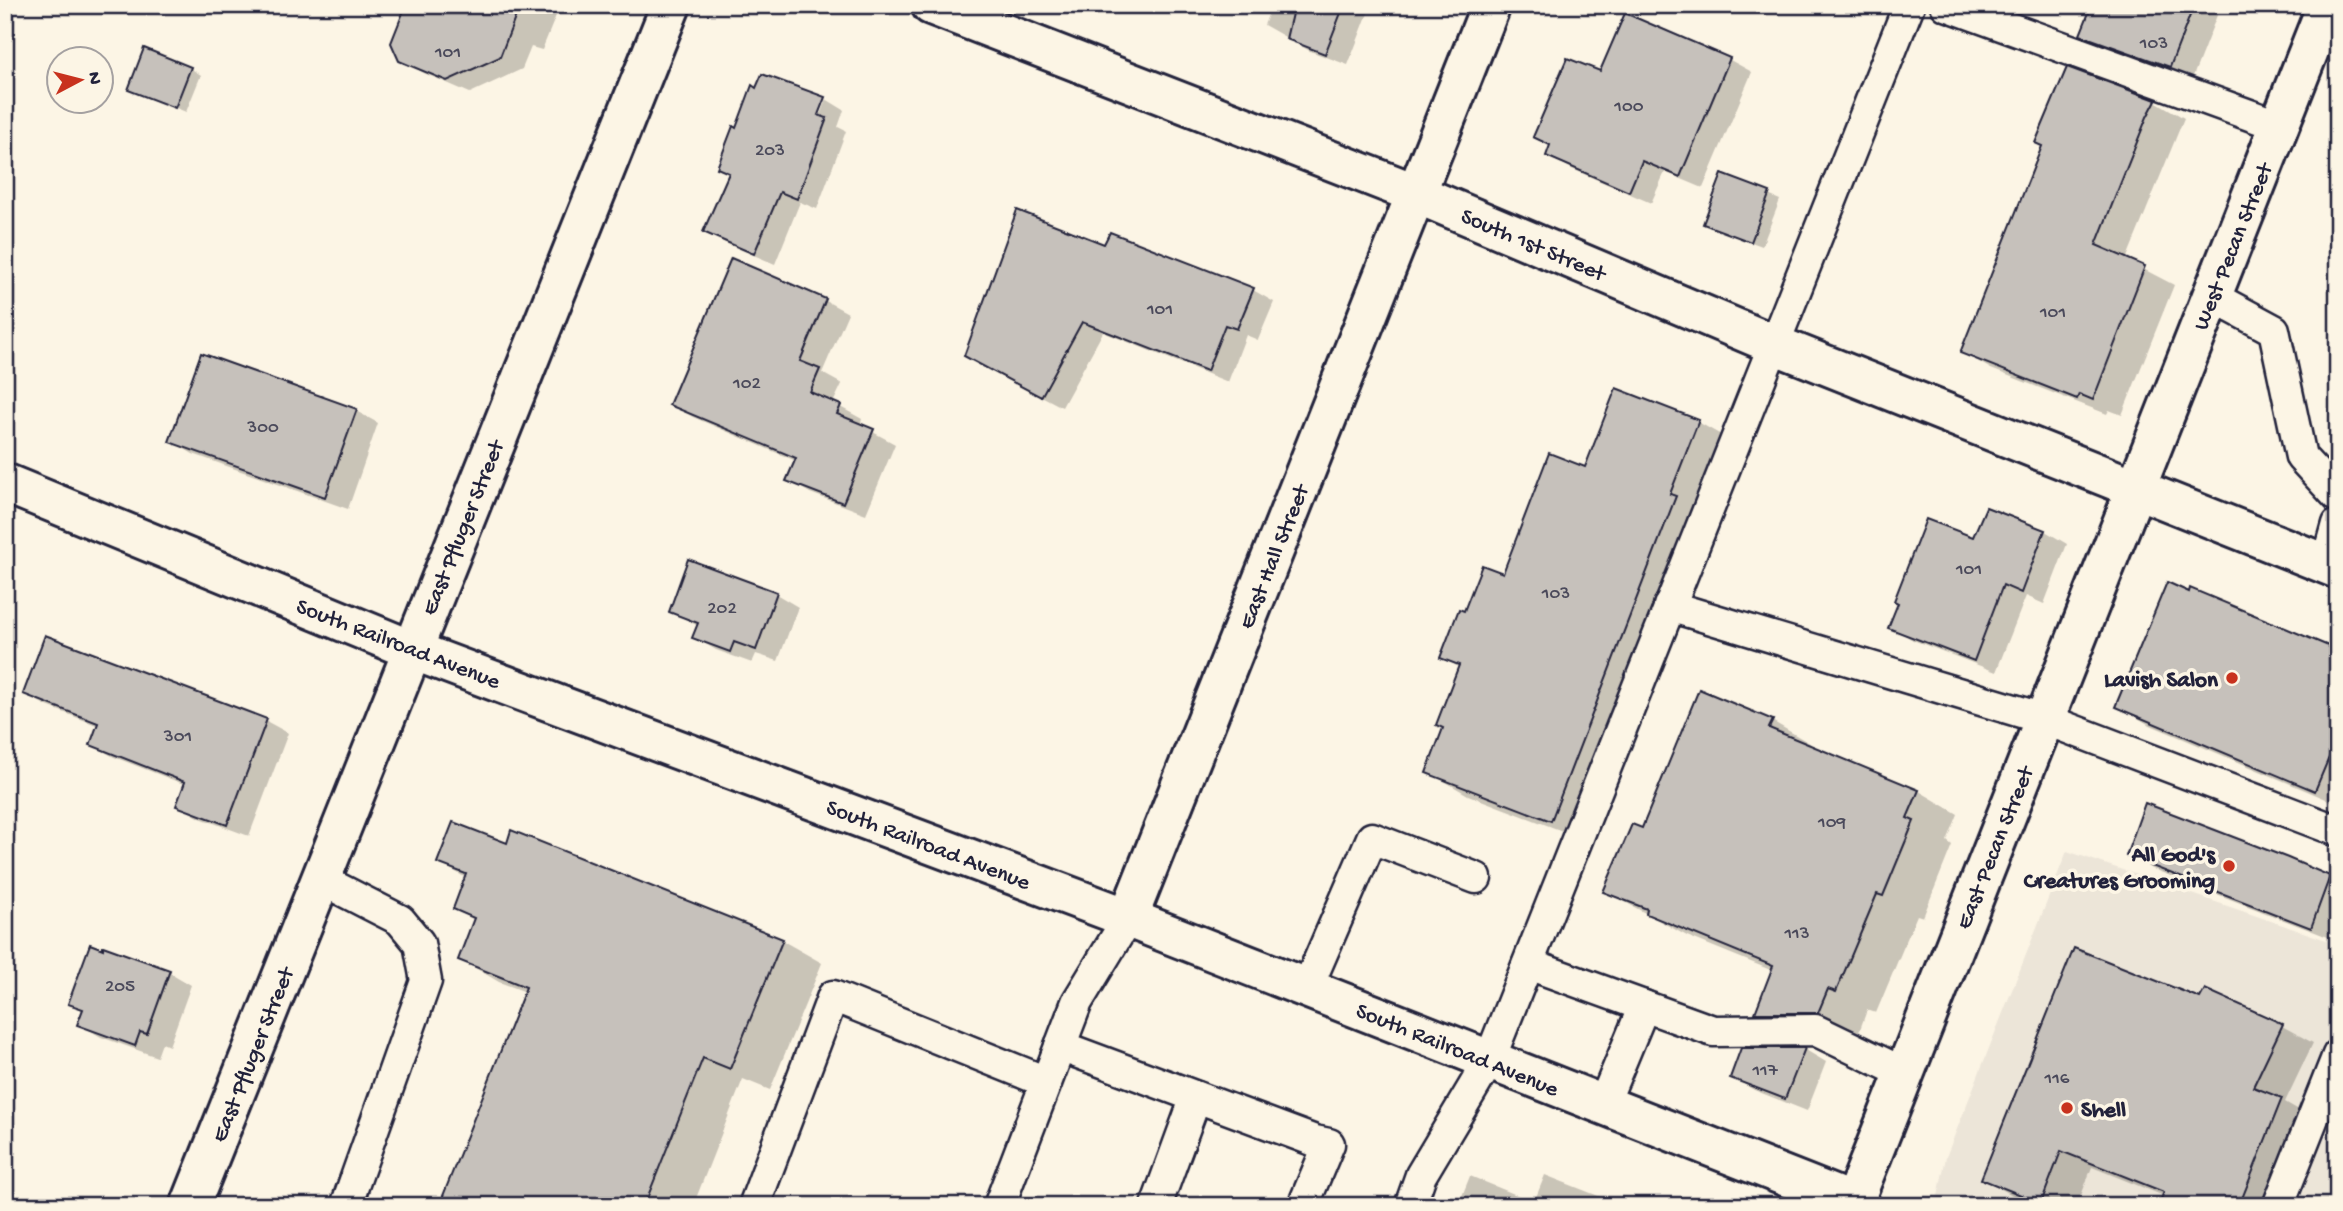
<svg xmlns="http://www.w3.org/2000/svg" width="2343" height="1211" font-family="'Gochi Hand',sans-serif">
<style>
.built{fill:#ece5d8}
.shadow{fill:#0003}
.building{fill:#c6c1bb;stroke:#22223b;stroke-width:2}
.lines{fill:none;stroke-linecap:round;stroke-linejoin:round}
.lane-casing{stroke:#22223b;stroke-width:35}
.street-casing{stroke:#22223b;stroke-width:44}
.secondary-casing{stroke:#22223b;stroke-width:44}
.lane{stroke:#fcf5e5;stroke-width:30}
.street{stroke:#fcf5e5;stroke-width:38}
.secondary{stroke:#fcf5e5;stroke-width:38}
.poi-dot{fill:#c8321e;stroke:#fcf5e5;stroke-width:2.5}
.labels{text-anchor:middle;stroke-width:7;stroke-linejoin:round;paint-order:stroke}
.number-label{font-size:19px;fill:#4b4a5b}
.street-label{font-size:23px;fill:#22223b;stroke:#fcf5e5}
.poi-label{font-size:23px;font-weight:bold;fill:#22223b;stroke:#fcf5e5;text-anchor:end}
</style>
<rect width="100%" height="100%" fill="#fcf5e5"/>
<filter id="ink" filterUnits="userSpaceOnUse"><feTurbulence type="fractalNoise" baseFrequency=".0143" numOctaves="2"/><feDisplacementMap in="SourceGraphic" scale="14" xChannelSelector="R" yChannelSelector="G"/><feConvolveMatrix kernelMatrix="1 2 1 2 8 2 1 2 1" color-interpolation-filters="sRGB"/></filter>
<g filter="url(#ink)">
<polygon class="built" points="2067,851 2338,944 2338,1206 1936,1206 1946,1157"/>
<g class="shadow">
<polygon points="408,5 544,5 557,13 542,50 531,47 522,69 470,93 424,73 401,60"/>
<polygon points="1272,5 1375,5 1374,9 1370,8 1348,65 1310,51 1264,25"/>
<polygon points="2093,5 2221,5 2192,79 2104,47 2082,34"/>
<polygon points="1626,16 1730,60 1752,72 1703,188 1665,172 1651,203 1570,168 1548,155 1552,146 1535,137 1601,73"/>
<polygon points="190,68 201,75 186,112 130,89"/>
<polygon points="763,76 825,99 822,99 814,122 817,123 826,99 844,110 838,127 846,131 817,209 800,202 775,264 725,243 705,231 730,174 737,130"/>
<polygon points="2155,101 2184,118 2126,260 2174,285 2122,415 2109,410 2107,414 1991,369 1962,352"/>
<polygon points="1723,176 1780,200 1762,246 1716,229"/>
<polygon points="1105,246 1253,290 1274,302 1258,340 1246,335 1228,382 1103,332 1062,407 987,367"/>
<polygon points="732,261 826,301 848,313 822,373 842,384 833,403 862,419 860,425 895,444 866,514 810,493 788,480 796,461 693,417 671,404"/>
<polygon points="356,411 378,423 348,509 193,454 171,441"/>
<polygon points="1698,422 1737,444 1591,842 1468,795 1429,772 1445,728 1460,668 1442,657 1465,613 1504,575 1586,469"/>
<polygon points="1987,509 2045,531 2067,544 2044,604 2026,596 1996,672 1913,640 1891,627 1974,540"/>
<polygon points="776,594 798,607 778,661 756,654 752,663 716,650 694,637 698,626 671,611"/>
<polygon points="2338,652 2338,804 2148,724 2117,706"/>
<polygon points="25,694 266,721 288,733 249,836 200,818 178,805 186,785 114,757 92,745 99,726 47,706"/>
<polygon points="1772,721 1811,744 1810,747 1919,791 1958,814 1947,841 1952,845 1923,917 1917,915 1876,1013 1867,1010 1858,1035 1796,1035 1757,1012 1773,971 1687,936 1605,891 1643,830"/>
<polygon points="512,832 783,941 822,963 770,1090 743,1079 693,1206 441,1206 526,992 499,982 460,959 475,920 455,908 466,878 439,862 508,845"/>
<polygon points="2128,856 2288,859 2338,882 2338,928 2333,939 2150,868"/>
<polygon points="105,949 169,972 191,985 169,1046 162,1043 157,1057 101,1037 79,1024 84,1011 70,1004"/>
<polygon points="2205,991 2282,1026 2313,1043 2285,1102 2311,1117 2277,1206 2163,1206 2164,1196 2092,1167 2077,1206 2038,1206 2014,1196 1983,1179 2201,1000"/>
<polygon points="1804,1049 1826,1062 1807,1111 1754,1090 1732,1077"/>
<polygon points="1545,1175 1624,1206 1458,1206 1470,1176 1534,1202"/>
<polygon points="5,1201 16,1206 5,1206"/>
</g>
<g class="building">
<polygon points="406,5 520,5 500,57 447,81 399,61 391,43"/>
<polygon points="1294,5 1344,5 1325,54 1286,39"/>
<polygon points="2092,5 2194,5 2170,67 2080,35"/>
<polygon points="1625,13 1730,58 1680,177 1642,161 1629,192 1546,156 1550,145 1533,137 1567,58 1600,71"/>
<polygon points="144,48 191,67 175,108 128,90"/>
<polygon points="2067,67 2156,100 2147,117 2096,245 2145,266 2093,400 2079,394 2077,399 1960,353 2042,146 2035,143"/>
<polygon points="762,74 825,97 818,115 827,118 797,199 780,192 754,254 703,232 729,173 717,168 733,126 736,128 752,85 756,88"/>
<polygon points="1722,174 1770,192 1751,242 1703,224"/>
<polygon points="1017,210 1104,244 1110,232 1254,288 1237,329 1225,325 1207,371 1082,322 1041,397 964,356"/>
<polygon points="731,258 826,299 800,361 820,369 810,392 841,405 837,414 874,429 843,503 786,481 796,458 669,405"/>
<polygon points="201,353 357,409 325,497 169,442"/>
<polygon points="1616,388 1699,420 1670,494 1676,496 1551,821 1426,773 1443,728 1436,725 1459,665 1440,658 1459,609 1464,611 1482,565 1503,573 1549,453 1585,467"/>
<polygon points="1986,507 2045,530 2021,593 2003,585 1974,661 1888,628 1898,603 1894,601 1926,519 1973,537"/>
<polygon points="688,559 777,592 756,650 734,642 730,652 692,638 698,623 669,612"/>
<polygon points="2167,582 2189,592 2190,588 2338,650 2338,736 2315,791 2115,707"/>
<polygon points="45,635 267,719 227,825 176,806 185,782 90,745 98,723 23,694"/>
<polygon points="1699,689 1773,720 1769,728 1919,790 1907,818 1914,821 1883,896 1877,894 1836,992 1828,989 1818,1013 1755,1013 1773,966 1646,914 1647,909 1603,892 1632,824 1642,828"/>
<polygon points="2145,803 2288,858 2330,876 2311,928 2126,856"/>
<polygon points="453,822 507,843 511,830 783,939 730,1069 703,1058 644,1206 439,1206 526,987 458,960 474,918 453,909 466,874 437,863"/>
<polygon points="90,944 103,949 103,946 170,970 147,1034 140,1032 135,1046 77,1025 83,1009 68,1004"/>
<polygon points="2074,948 2200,998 2205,989 2283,1024 2253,1087 2282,1098 2239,1206 2158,1206 2164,1192 2061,1151 2041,1203 1981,1179"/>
<polygon points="1741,1048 1805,1048 1785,1099 1730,1078"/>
</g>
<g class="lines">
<g class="lane-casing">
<g id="lane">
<polyline points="1946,5 2280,126"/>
<polyline points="2211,296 2274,330 2301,457 2338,497"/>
<polyline points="2327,564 2338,524"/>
<polyline points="1669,606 2044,719 2338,831"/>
<polyline points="320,879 400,920 419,943 426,981 346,1206"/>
<polyline points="1528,964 1713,1031 1815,1030 1904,1073"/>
<polyline points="1307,988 1372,838 1476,878"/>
<polyline points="1060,1046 1315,1141 1329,1144 1303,1206"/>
<polyline points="1603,1105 1644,1006"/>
<polyline points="754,1206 833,996 1046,1082"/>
<polyline points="999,1206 1077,1002 1128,918"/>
<polyline points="1156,1206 1196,1097"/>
<polyline points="1410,1206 1421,1175 1489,1061 1909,5"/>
<polyline points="2278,1206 2338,1055"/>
</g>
</g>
<g class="street-casing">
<g id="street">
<polyline points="931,5 1417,194 1773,344 2338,569"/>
<polyline points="1128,918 1491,5"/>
<polyline points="190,1206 671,5"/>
</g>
</g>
<g class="secondary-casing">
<g id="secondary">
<polyline points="5,483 412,650 1128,918 1861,1206"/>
<polyline points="1852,1206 2327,5"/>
</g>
</g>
<use href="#lane" class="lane"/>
<use href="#street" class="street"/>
<use href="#secondary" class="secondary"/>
</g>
</g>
<g class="poi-dot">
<circle cx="2232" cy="678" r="7"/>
<circle cx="2229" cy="866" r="7"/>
<circle cx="2067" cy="1108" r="7"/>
</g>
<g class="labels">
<g class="number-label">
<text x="2154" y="48">103</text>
<text x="448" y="57">101</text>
<text x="1629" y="111">100</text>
<text x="770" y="155">203</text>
<text x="1160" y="314">101</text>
<text x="2053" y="317">101</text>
<text x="747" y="388">102</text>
<text x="263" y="432">300</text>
<text x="1969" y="574">101</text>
<text x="1556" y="598">103</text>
<text x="722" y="613">202</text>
<text x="178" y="741">301</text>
<text x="1832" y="827">109</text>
<text x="1797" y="938">113</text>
<text x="120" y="991">205</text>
<text x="1765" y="1075">117</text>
<text x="2057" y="1083">116</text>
</g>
<g class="street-label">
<text transform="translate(1534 243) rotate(23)" y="8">South 1st Street</text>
<text transform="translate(2231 246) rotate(-68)" y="8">West Pecan Street</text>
<text transform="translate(461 527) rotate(-68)" y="8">East Pfluger Street</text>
<text transform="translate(1272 556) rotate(-68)" y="8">East Hall Street</text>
<text transform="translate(399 642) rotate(21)" y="8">South Railroad Avenue</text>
<text transform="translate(929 843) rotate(21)" y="8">South Railroad Avenue</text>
<text transform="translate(1993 847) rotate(-68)" y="8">East Pecan Street</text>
<text transform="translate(1458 1048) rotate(22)" y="8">South Railroad Avenue</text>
<text transform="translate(251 1054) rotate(-68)" y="8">East Pfluger Street</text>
</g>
<g class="poi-label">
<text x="2218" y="686">Lavish Salon</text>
<text x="2215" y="861">All God's<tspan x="2215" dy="26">Creatures Grooming</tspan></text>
<text x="2081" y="1116" text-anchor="start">Shell</text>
</g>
</g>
<rect width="2343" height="1211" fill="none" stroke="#fcf5e5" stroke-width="28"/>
<rect x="14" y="14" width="2315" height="1183" fill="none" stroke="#22223b" stroke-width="2.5" filter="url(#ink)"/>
<g transform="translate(80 80) rotate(83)"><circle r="33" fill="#fcf5e5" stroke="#a5a1a1" stroke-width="2"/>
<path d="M0-5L12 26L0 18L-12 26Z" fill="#c8321e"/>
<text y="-10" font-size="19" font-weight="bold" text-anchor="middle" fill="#22223b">N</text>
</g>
</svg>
